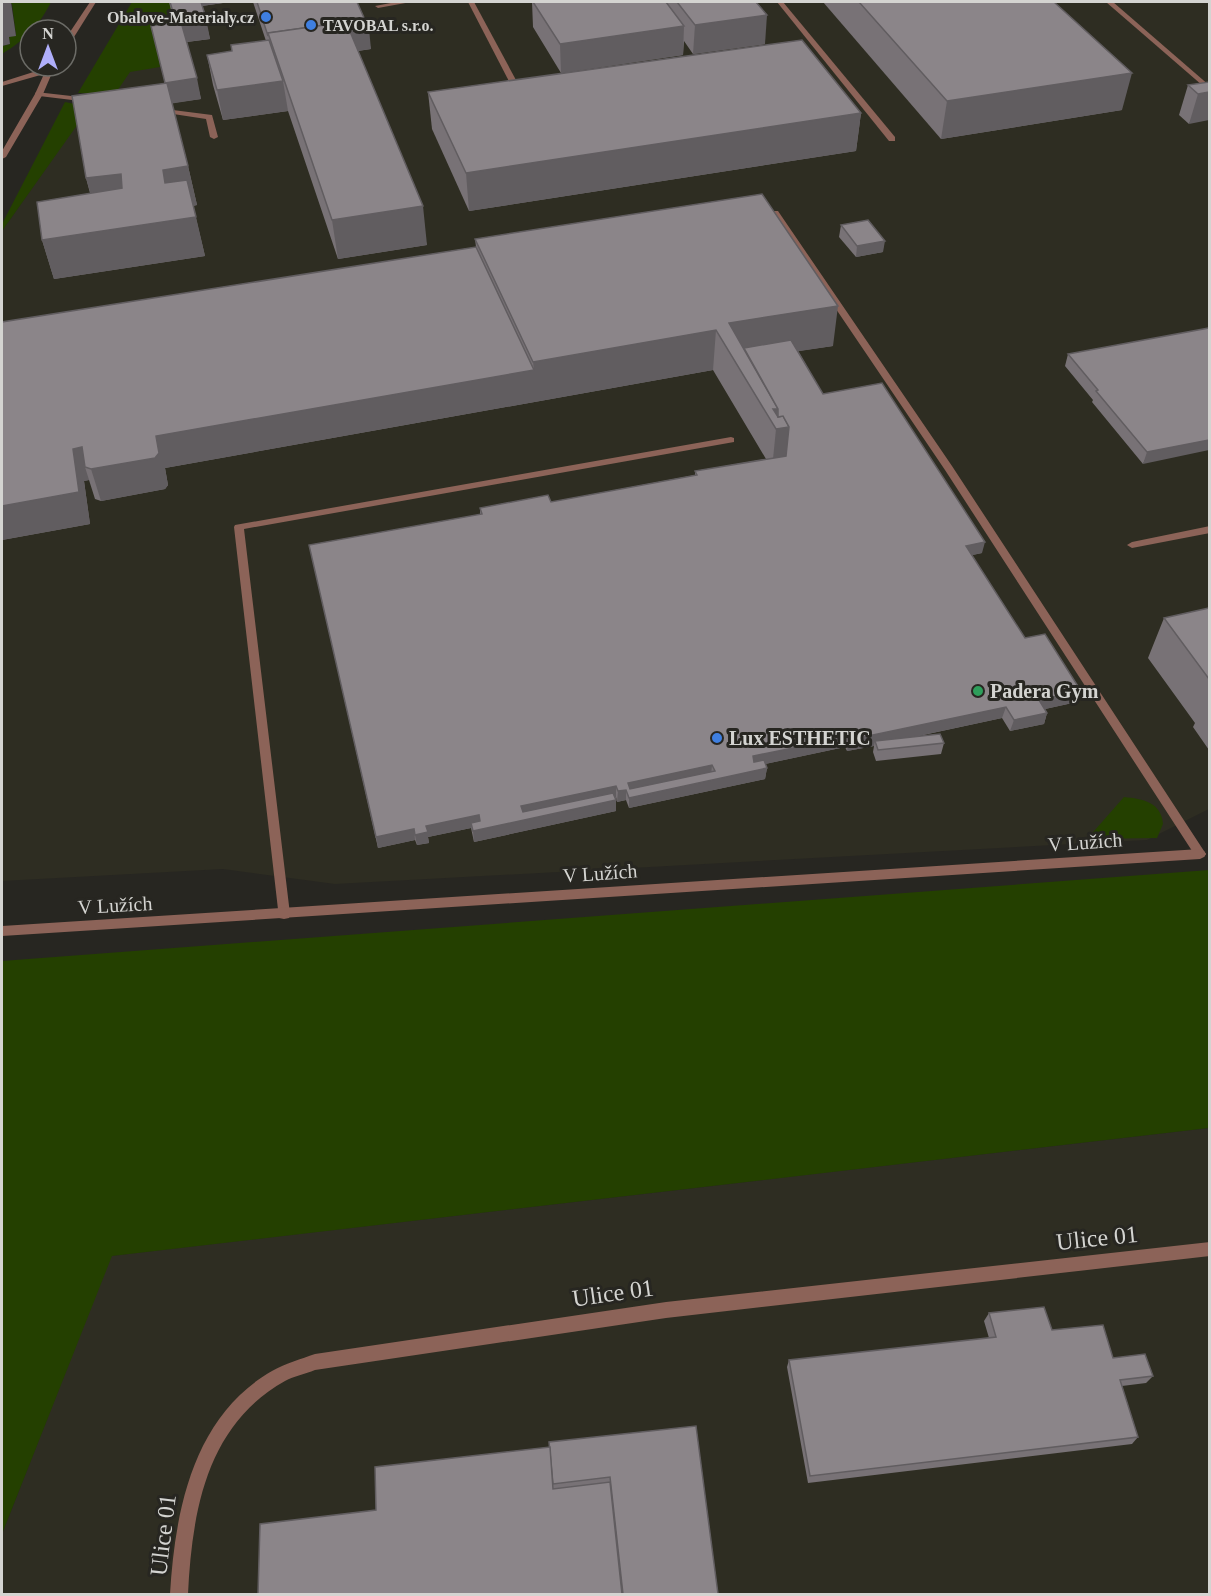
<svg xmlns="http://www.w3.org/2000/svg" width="1211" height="1596" font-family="'Times New Roman',serif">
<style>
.built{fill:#2e2d22}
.green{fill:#244000}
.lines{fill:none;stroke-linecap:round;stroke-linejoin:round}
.service{fill:#8c6358;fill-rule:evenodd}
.minor{fill:#8c6358;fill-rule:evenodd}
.wall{fill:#787276}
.shaded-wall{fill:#615d60}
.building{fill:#8b8589;stroke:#615d60;stroke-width:1.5;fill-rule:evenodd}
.shop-dot{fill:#3f7fe0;stroke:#272621;stroke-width:2}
.leisure-dot{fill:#2e9e5b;stroke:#272621;stroke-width:2}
.labels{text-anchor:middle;stroke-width:6;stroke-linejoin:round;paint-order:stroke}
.far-poi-label{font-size:16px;font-weight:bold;fill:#d4d4d1;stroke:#272621;text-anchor:end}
.poi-label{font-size:20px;font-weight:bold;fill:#d4d4d1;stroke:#272621;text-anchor:start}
.street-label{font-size:20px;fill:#d4d4d1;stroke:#272621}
.near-street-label{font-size:24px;fill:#d4d4d1;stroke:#272621}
</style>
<rect width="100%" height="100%" fill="#272621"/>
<g class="built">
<polygon points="163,2 1209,2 1209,809 1147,840 335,884 223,869 2,881 2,231"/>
<polygon points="1209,1128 1209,1594 2,1594 2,1534 111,1256"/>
</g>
<g class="green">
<path d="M5,2H51C39,26 25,40 2,54V46L10,44L9,37L16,35L12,4Z"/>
<polygon points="132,2 193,2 180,43 156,46 160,67 130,72 115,94 78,93"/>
<polygon points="65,102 90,107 2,231 2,224"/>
<path d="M1124,797C1143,799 1161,802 1163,824L1157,838L1087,839Z"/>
<polygon points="1209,870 1209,1128 112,1256 2,1534 2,961"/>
</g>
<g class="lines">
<g class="service">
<polygon points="396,2 411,2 378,8 375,6"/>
<polygon points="468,2 474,2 523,93 522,95 515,93"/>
<polygon points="777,2 783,2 895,137 895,141 889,141"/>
<polygon points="36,92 89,98 93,100 89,102 39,96 35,94"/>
<polygon points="157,108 212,115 218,137 214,139 210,137 206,119 160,112 156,110"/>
<polygon points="775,211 778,211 952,466 1204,851 1206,854 1204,857 1196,857 945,470 773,216 759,217 755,215 759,213"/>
<polygon points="731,437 734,438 734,442 244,529 290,914 289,918 284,919 279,918 234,527 235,525"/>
<polygon points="1210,526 1210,533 1132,548 1127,545 1132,542"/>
</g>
<g class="minor">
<polygon points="90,2 96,2 69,45 66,45 66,38"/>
<polygon points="1106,2 1113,2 1210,86 1210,92"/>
<polygon points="47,66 55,66 43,94 6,157 2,159 2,151 35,94 44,74 2,86 2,82 46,68"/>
<polygon points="1200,849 1204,851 1206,854 1204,857 1200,859 2,936 2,926"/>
<path d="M1210,1242V1256L666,1318L315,1370C305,1374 294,1376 285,1381C206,1425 192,1513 188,1594H170C175,1511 193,1416 272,1371C286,1363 301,1359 315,1354L666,1302Z"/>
</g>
</g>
<g class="wall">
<polygon points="169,2 223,2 223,3 202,6 210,39 187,42 201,99 172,103 188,166 197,205 193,206 205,256 54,279 42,240 90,193 86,178 164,84 174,22"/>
<polygon points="253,2 357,2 371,49 358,51 427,245 338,259 288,111 223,120 213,85 207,55 232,51 266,41"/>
<polygon points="532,2 756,2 765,44 693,54 684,41 683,55 561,73 533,27"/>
<polygon points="823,2 1054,2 1122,110 941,139"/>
<polygon points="1209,82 1189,124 1179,115 1188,85"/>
<polygon points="428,92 861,113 856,151 469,211 432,129"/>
<polygon points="841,225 883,252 856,257 839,237"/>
<polygon points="475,239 833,346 798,351 823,394 982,553 972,555 1025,638 1081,691 1077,702 1045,709 1047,713 1044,724 1010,731 1002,718 914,737 944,743 941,754 876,761 873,752 874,746 847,751 845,747 765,764 767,768 765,779 629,808 626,800 617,802 616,797 616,811 474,842 471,828 428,837 429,843 417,845 415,840 378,848 312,556 480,514 480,508 551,502 695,475 695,471 766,459 713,370 165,468 168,485 165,489 101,501 95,499 89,480 84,481 90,524 2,540 2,322 476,247"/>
<polygon points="1209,328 1143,464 1092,402 1093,400 1065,366 1068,354"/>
<polygon points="1209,608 1209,750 1193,727 1195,723 1148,658 1164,618"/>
<polygon points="989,1313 1052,1330 1153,1376 1146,1383 1122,1386 1138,1437 1132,1444 808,1483 787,1367 789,1360 989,1338 984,1321"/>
<polygon points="696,1426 718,1594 376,1510 550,1447"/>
</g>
<g class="shaded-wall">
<polygon points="2,2 11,2 16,36 9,37 10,44 2,46"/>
<polygon points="193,2 223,2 223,3 194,7"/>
<polygon points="767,15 765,44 693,54 695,25"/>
<polygon points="206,18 210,39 186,42 181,22"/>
<polygon points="684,26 683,55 561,73 560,44"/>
<polygon points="369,29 371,49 278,62 271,42"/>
<polygon points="1132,73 1122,110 941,139 947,101"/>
<polygon points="197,78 201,99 169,104 165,83"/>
<polygon points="283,81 288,111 223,120 217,90"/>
<polygon points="1209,92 1209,120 1189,124 1198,94"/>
<polygon points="861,113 856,151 469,211 466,173"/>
<polygon points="188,166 197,205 172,209 196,217 205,256 54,279 42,240 165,183 163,170"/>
<polygon points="121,174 131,213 97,216 86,178"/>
<polygon points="423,206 427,245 338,259 332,220"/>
<polygon points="885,241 883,252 856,257 857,246"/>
<polygon points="838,306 833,346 735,361 729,323"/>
<polygon points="716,330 713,370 165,468 168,485 165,489 101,501 91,469 156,436 534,370 533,362"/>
<polygon points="773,409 778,409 776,429"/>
<polygon points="789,427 785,467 772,469 776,429"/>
<polygon points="1209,440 1209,450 1143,464 1147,452"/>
<polygon points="82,447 85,467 89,480 84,481 90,524 2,540 2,506 73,449"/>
<polygon points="985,542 982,553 964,557 966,546"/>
<polygon points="1081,691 1077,702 1036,711 1039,700"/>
<polygon points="1006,707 1002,718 876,745 875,741 874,746 847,751 849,740"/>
<polygon points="1047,713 1044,724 1010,731 1014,720"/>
<polygon points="847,737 845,747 751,767 753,756"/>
<polygon points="712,765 711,776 628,794 628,783"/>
<polygon points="767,768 765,779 629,808 629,798"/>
<polygon points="616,786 616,797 521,817 521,806"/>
<polygon points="626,790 626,800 617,802 618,791"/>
<polygon points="616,800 616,811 474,842 473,831"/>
<polygon points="479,815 480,826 471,823 471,828 428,837 429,843 417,845 415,835 426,826"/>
<polygon points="414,829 415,840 378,848 376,837"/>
</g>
<g class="building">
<polygon points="170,2 201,2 206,18 181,22 197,78 165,83 151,26 176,22"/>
<polygon points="257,2 357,2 369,29 350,32 346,22 268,33 268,36"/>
<polygon points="533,2 666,2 684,26 560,44"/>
<polygon points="677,2 756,2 767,15 695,25"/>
<polygon points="859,2 1054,2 1132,73 947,101"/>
<polygon points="346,22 423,206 332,220 268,33"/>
<polygon points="269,40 283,81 217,90 207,55 232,51 231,45"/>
<polygon points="802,40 861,113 466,173 428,92"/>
<polygon points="1209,82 1209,92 1198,94 1188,85"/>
<polygon points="167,83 188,166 163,170 165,183 187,180 196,217 42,240 37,202 122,188 121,174 86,178 72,96"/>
<polygon points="762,194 838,306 729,323 778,409 773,409 778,417 783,416 789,427 776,429 716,330 533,362 475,239"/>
<polygon points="868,220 885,241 857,246 841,225"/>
<polygon points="476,247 534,370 156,436 159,453 155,458 91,469 85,467 82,447 73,449 79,492 2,506 2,322"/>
<polygon points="1209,328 1209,440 1147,452 1096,391 1098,390 1068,354"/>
<path d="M791,340L823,394L882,383L985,542L966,546L1025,638L1045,634L1081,691L1039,700L1047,713L1014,720L1006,707L849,740L847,737L753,756L754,762L764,760L767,768L629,798L626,790L618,791L616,786L521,806L523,812L613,793L616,800L473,831L471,823L480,821L479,815L426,826L428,832L415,835L414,829L376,837L309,545L482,514L480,508L548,495L551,502L697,475L695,471L786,456L789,427L783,416L778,417V409L744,348ZM712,765L715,771L630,789L628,783Z"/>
<polygon points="1209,608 1209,679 1164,618"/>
<polygon points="940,734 944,743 878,750 875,741"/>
<polygon points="1044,1307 1052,1330 1103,1325 1113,1358 1145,1354 1153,1376 1120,1380 1138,1437 810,1476 789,1360 996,1337 989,1313"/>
<polygon points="696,1426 718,1594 623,1594 610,1477 553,1484 549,1442"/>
<polygon points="550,1447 553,1489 610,1482 622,1594 258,1594 260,1524 376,1510 375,1467"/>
</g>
<g class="shop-dot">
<circle cx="266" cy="17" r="6"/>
<circle cx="311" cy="25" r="6"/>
<circle cx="717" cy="738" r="6"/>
</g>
<circle class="leisure-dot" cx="978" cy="691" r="6"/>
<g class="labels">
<g class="far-poi-label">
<text x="254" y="23">Obalove-Materialy.cz</text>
<text x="323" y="31" text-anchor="start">TAVOBAL s.r.o.</text>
</g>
<g class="poi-label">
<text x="990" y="698">Padera Gym</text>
<text x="729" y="745">Lux ESTHETIC</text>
</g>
<g class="street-label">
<text transform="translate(1085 842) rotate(-4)" y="7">V Lužích</text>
<text transform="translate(600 873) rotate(-4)" y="7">V Lužích</text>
<text transform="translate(115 905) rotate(-3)" y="7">V Lužích</text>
</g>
<g class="near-street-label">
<text transform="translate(1097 1238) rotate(-6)" y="8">Ulice 01</text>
<text transform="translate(613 1293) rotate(-8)" y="8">Ulice 01</text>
<text transform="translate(163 1535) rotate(-83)" y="8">Ulice 01</text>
</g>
</g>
<rect width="1211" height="1596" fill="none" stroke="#d4d4d1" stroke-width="6"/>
<g transform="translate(48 48)"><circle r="28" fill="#272621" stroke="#6c6c67" stroke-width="1.5"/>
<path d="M0-4.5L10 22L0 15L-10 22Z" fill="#afaefa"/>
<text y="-9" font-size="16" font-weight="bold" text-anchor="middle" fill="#d4d4d1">N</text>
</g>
</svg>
